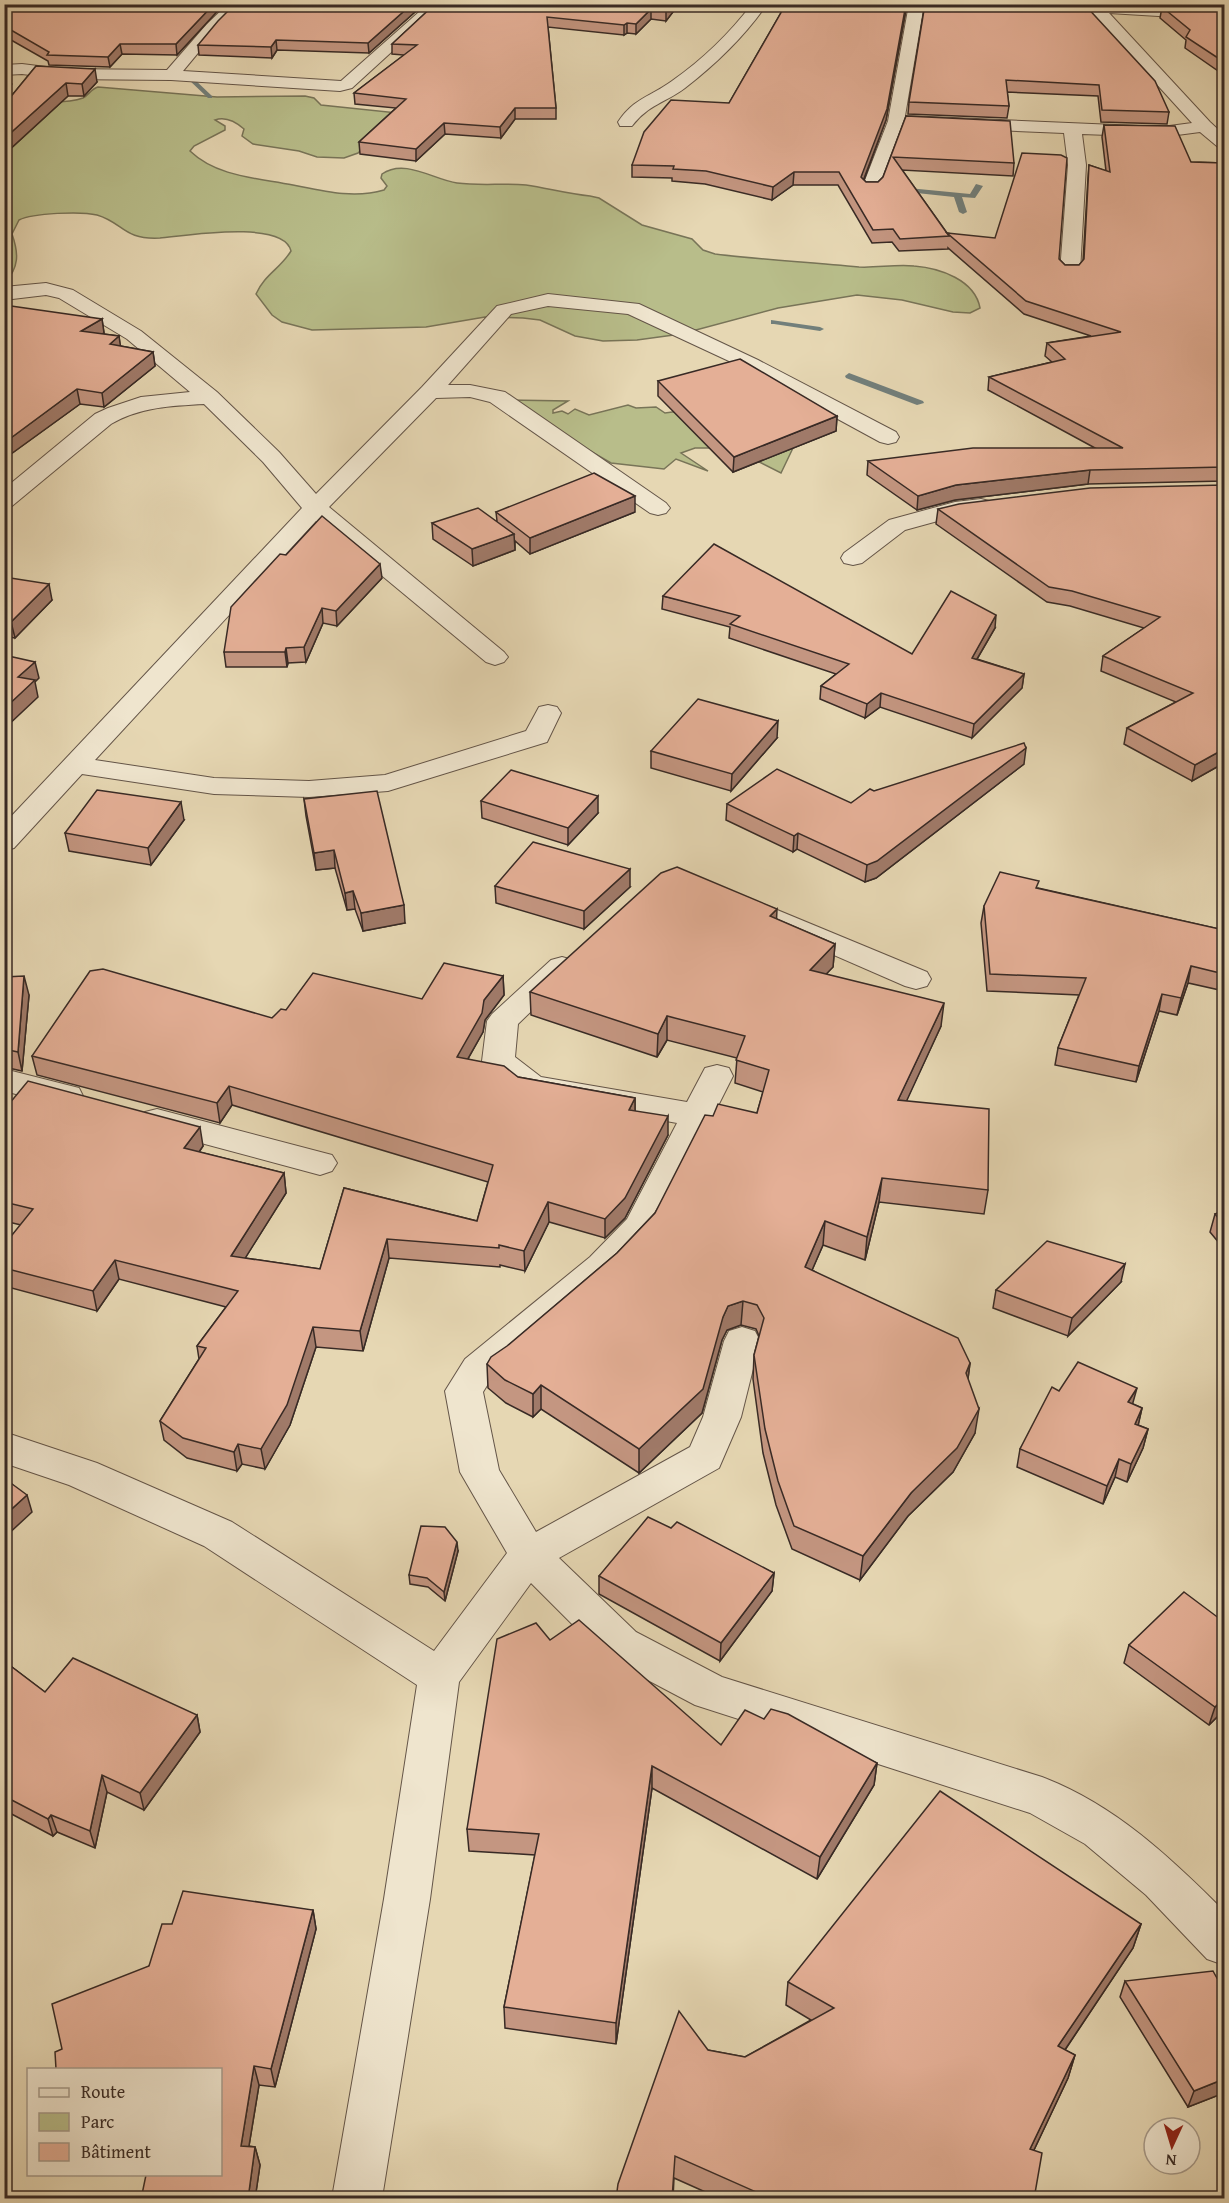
<svg xmlns="http://www.w3.org/2000/svg" width="1229" height="2203" font-family="'Gentium Book Plus',serif">
<style>
.green{fill:#b8bd8a;stroke:#787458;stroke-width:1.5}
.lines{fill:none;stroke-linecap:round;stroke-linejoin:round}
.stream{fill:#727f7b;fill-rule:evenodd}
.street-casing{stroke:#645548;stroke-width:2}
.street{fill:#efe5ce;fill-rule:evenodd}
.wall{fill:#c49681;stroke:#382a25;stroke-width:1.5}
.shaded-wall{fill:#a07a69;stroke:#382a25;stroke-width:1.5}
.building{fill:#e4af96;stroke:#382a25;stroke-width:1.5}
</style>
<rect width="100%" height="100%" fill="#e6d7b3"/>
<filter id="stains"><feTurbulence type="fractalNoise" baseFrequency=".00333" numOctaves="4"/><feColorMatrix values="0 0 0 0 .2 0 0 0 0 .09 0 0 0 0 .02 0 0 0 .5 -.17"/></filter>
<radialGradient id="worn" r=".72"><stop offset=".6" stop-color="#630" stop-opacity="0"/><stop offset="1" stop-color="#630" stop-opacity=".3"/></radialGradient>
<g class="green">
<path d="M5,81L12,84L6,92L7,96C22,103 67,104 83,98C89,95 91,89 98,87L217,97L305,96L314,98L321,105L398,113L358,153L344,158L317,157L299,151L253,144L242,136L244,129C236,122 226,116 215,120L225,126V130L194,146L190,151C217,177 258,178 293,185C323,191 354,199 384,190L387,186L381,178L382,174C405,158 434,180 457,183C480,186 503,183 526,185C547,188 568,194 590,196L599,198L642,225L692,239L703,250L715,254C763,260 811,262 859,267C877,268 896,264 914,266C940,268 975,280 980,308L970,313L953,312L902,300L857,295L778,308L681,334L637,340L603,341L575,336L540,320L523,318L485,317L426,327L312,330L282,322L272,315L256,294C265,274 280,269 291,251C284,219 184,236 160,238C123,240 124,223 97,215C81,211 33,213 19,220L12,234C19,254 19,267 5,283Z"/>
<polygon points="502,400 568,401 553,410 553,413 562,411 568,414 575,409 589,415 628,405 636,408 656,407 665,413 687,410 793,448 781,473 732,448 695,448 681,453 708,471 676,459 664,469 611,463"/>
</g>
<g class="lines">
<g class="stream">
<polygon points="189,75 193,75 193,78 212,96 212,98 208,98 188,79"/>
<polygon points="976,184 983,186 975,198 962,197 967,212 963,214 959,212 954,197 898,191 894,189 898,187 970,194"/>
<polygon points="771,320 820,327 824,329 820,331 774,324 771,324"/>
<polygon points="849,373 923,401 924,403 917,405 846,378 845,376"/>
</g>
<g class="street-casing">
<g id="street">
<polygon points="228,4 244,4 217,30 183,71 341,81 428,4 444,4 352,88 340,91 171,80 62,79 22,74 4,75 4,65 22,64 62,69 167,70 207,24"/>
<path d="M752,4H767C745,36 716,64 685,88C665,103 649,104 632,126H620L618,122C634,98 650,97 672,81C702,60 730,33 752,4Z"/>
<polygon points="909,4 924,4 905,116 1162,127 1192,123 1091,12 1031,9 1024,4 1119,4 1224,11 1224,20 1109,13 1210,122 1224,135 1224,148 1218,147 1200,132 1162,137 1082,134 1086,165 1080,272 1077,276 1063,276 1060,272 1068,165 1064,133 903,126 880,188 877,192 865,192 862,188 888,121"/>
<path d="M46,283L73,290L141,331L217,392L279,452L316,494L422,387L497,306L548,294L639,304L758,360L896,432L899,437L896,442L888,444L880,442L744,368L628,314L548,306L511,314L448,385H470L505,392L666,503L670,508L666,513L658,515L650,513L490,402L470,397L436,398L329,507L504,652L508,657L504,662L495,665L486,662L316,521L95,760L214,778L309,781L385,775L526,731L539,707L548,705L557,707L561,713L547,742L388,791L309,797L214,794L82,774L14,848L4,851V824L302,508L263,462L204,404C170,406 140,407 111,424L12,506L4,508V489L95,414L108,408L141,397L190,392L127,339L59,298L46,295L4,300V287Z"/>
<polygon points="981,499 989,501 993,506 989,511 956,516 905,530 862,563 853,565 844,563 841,558 844,553 889,520 955,502"/>
<polygon points="746,897 927,972 931,979 927,986 916,989 905,986 735,912 731,906 735,900"/>
<path d="M562,957L573,960L577,967L518,1024L515,1057L541,1077L687,1102L705,1068L717,1065L729,1068L733,1076L653,1235L616,1275L491,1379L483,1392L499,1470L536,1532L690,1447L703,1417L724,1341L729,1331L742,1327L755,1331L760,1341L741,1417L719,1468L559,1558L636,1632L722,1677L1042,1777C1114,1804 1171,1858 1224,1911V1965L1207,1959L1146,1895L1085,1844L1030,1813L695,1705L606,1658L531,1583L459,1682L430,1899L382,2198H332L384,1899L417,1685L204,1546L69,1485L4,1463V1432L97,1463L232,1522L434,1651L507,1553L460,1472L445,1391L465,1359L590,1257L627,1219L677,1123L519,1094L487,1068L482,1061L487,1021L492,1014L551,960Z"/>
<polygon points="4,1069 79,1088 83,1096 79,1104 67,1107 4,1091"/>
<polygon points="157,1109 332,1155 337,1163 332,1171 320,1175 145,1128 140,1120 145,1112"/>
</g>
</g>
<use href="#street" class="street"/>
</g>
<g class="wall">
<polygon points="4,4 224,4 177,55 122,54 110,67 49,65 48,61 4,36"/>
<polygon points="424,4 369,53 277,50 272,58 199,55 198,45"/>
<polygon points="435,4 679,4 666,21 651,19 636,34 627,33 624,35 548,27 556,108 556,119 515,119 501,138 445,134 416,161 360,154 359,142 396,108 355,104 354,93 404,55 392,54 392,44"/>
<polygon points="786,4 907,4 886,120 864,180 866,182 878,182 883,177 906,116 1014,163 1013,176 902,170 947,233 1059,259 1065,265 1079,265 1083,261 1088,178 1089,165 1106,171 1102,137 1104,125 1191,162 1224,163 1224,262 1223,262 1224,268 1224,481 1088,484 955,500 917,510 867,475 868,461 1095,448 988,390 989,377 1052,362 1045,356 1047,343 1091,336 1024,314 948,248 948,249 899,251 892,242 872,243 838,185 793,185 772,200 705,184 672,181 672,178 632,177 632,165 729,103"/>
<polygon points="925,4 1169,112 1167,124 1101,122 1098,96 1007,92 1009,106 1007,118 908,114 909,102"/>
<polygon points="1158,4 1224,4 1224,9"/>
<polygon points="1162,7 1224,11 1224,75 1185,48 1186,40 1160,18"/>
<polygon points="36,66 97,82 84,96 68,96 8,151 4,148 4,105"/>
<polygon points="102,319 104,333 103,334 119,336 120,346 153,352 155,366 104,407 80,404 4,459"/>
<polygon points="658,381 837,416 836,431 733,472 658,396"/>
<polygon points="1224,485 1224,763 1192,781 1124,744 1127,728 1176,702 1101,671 1103,656 1144,628 1070,606 1047,602 936,524 938,509"/>
<polygon points="496,512 635,512 530,554 515,541 515,550 473,566 433,539 432,523 497,521"/>
<polygon points="4,577 52,600 15,638 4,636"/>
<polygon points="382,578 337,626 323,623 306,662 288,663 287,667 226,667 224,652"/>
<polygon points="663,596 912,654 995,628 977,659 1024,674 1022,688 972,738 880,707 865,718 820,699 821,686 836,674 729,638 730,627 662,609"/>
<polygon points="777,738 731,791 651,768 651,751"/>
<polygon points="1024,764 876,878 865,882 797,849 793,852 726,820 727,804 851,803 874,791"/>
<polygon points="304,799 405,923 363,931 355,909 347,910 335,868 316,870 306,816"/>
<polygon points="481,801 598,813 568,845 482,818"/>
<polygon points="184,820 151,865 69,851 65,833"/>
<polygon points="495,886 630,887 584,929 496,903"/>
<polygon points="1038,888 1224,930 1224,991 1188,983 1177,1015 1159,1011 1136,1082 1055,1065 1058,1048 1079,995 987,991 981,923 984,906"/>
<polygon points="776,919 835,944 833,967 826,974 941,1026 906,1101 988,1190 984,1214 879,1202 865,1260 823,1245 812,1270 970,1363 968,1379 975,1433 953,1472 908,1516 860,1580 792,1549 776,1505 763,1453 753,1379 754,1355 759,1336 756,1329 741,1325 727,1330 722,1340 702,1413 639,1473 541,1409 533,1417 506,1403 488,1388 487,1364 617,1253 655,1213 713,1116 757,1113 763,1092 735,1083 737,1058 667,1040 657,1057 531,1015 530,992"/>
<polygon points="503,976 504,995 485,1020 483,1032 468,1059 518,1077 635,1098 635,1111 668,1135 625,1218 605,1238 549,1222 525,1271 500,1265 500,1267 389,1258 363,1351 316,1347 290,1425 265,1469 242,1464 237,1471 187,1458 164,1440 160,1421 199,1359 197,1346 226,1307 119,1279 97,1311 4,1286 4,1245 21,1225 4,1221 4,1110 203,1146 199,1152 284,1173 286,1193 245,1258 320,1269 344,1188 477,1221 488,1182 232,1105 220,1123 37,1075 32,1056 272,1018 286,1010 422,999"/>
<polygon points="4,977 29,995 22,1071 4,1067"/>
<polygon points="1224,1211 1224,1249 1210,1232 1215,1214"/>
<polygon points="1121,1282 1068,1336 993,1308 996,1290"/>
<polygon points="1059,1391 1133,1404 1142,1408 1138,1425 1148,1429 1143,1448 1127,1482 1115,1477 1103,1504 1017,1467 1020,1449"/>
<polygon points="671,1528 774,1573 772,1591 720,1661 599,1594 599,1576"/>
<polygon points="458,1551 445,1601 428,1587 410,1584 409,1575"/>
<polygon points="550,1640 721,1745 764,1719 877,1763 874,1785 817,1879 652,1788 616,2044 505,2028 504,2007 535,1855 469,1851 467,1829"/>
<polygon points="1129,1645 1224,1710 1209,1725 1124,1663"/>
<polygon points="4,1661 45,1692 197,1715 200,1732 144,1810 107,1792 95,1848 57,1832 53,1836 4,1810"/>
<polygon points="313,1910 316,1929 275,2087 259,2085 249,2146 255,2147 260,2165 255,2199 141,2199 220,2070 62,2049 149,1966 172,1924"/>
<polygon points="1141,1924 1133,1948 1065,2050 1075,2055 1068,2078 1034,2150 1034,2199 721,2199 674,2178 673,2199 616,2199 708,2050 745,2057 811,2020 786,2005 788,1982"/>
<polygon points="1125,1981 1224,2093 1188,2107 1120,1997"/>
</g>
<g class="shaded-wall">
<polygon points="214,4 224,4 177,55 176,44"/>
<polygon points="412,4 424,4 369,53 368,43"/>
<polygon points="671,4 679,4 666,21 666,11"/>
<polygon points="906,4 907,4 886,120 860,189 861,177"/>
<polygon points="651,9 651,19 636,34 636,24"/>
<polygon points="627,23 627,33 624,35 624,25"/>
<polygon points="276,40 277,50 272,58 271,47"/>
<polygon points="120,44 122,54 110,67 108,57"/>
<polygon points="95,69 97,82 84,96 82,84"/>
<polygon points="66,83 68,96 8,151 5,138"/>
<polygon points="515,108 515,119 501,138 500,127"/>
<polygon points="444,123 445,134 416,161 416,149"/>
<polygon points="794,172 793,185 772,200 773,187"/>
<polygon points="1224,249 1224,262 1218,263 1221,250"/>
<polygon points="102,319 104,333 83,344 81,331"/>
<polygon points="119,336 121,350 110,344"/>
<polygon points="153,352 155,366 104,407 102,393"/>
<polygon points="77,389 80,404 4,459 4,443"/>
<polygon points="837,416 836,431 733,472 734,457"/>
<polygon points="1090,470 1088,484 955,500 917,510 918,496 956,485"/>
<polygon points="635,496 635,512 530,554 530,538"/>
<polygon points="514,534 515,550 473,566 472,549"/>
<polygon points="380,564 382,578 337,626 336,611"/>
<polygon points="49,584 52,600 15,638 11,622"/>
<polygon points="322,608 323,623 306,662 304,647"/>
<polygon points="996,615 995,628 970,671 972,658"/>
<polygon points="286,648 288,663 287,667 285,652"/>
<polygon points="35,662 39,678 35,682 38,697 4,729 4,709 18,677"/>
<polygon points="1024,674 1022,688 972,738 974,724"/>
<polygon points="881,693 880,707 865,718 867,704"/>
<polygon points="778,721 777,738 731,791 732,774"/>
<polygon points="1026,748 1024,764 876,878 865,882 867,865"/>
<polygon points="1224,749 1224,763 1192,781 1195,765"/>
<polygon points="598,796 598,813 568,845 568,828"/>
<polygon points="181,802 184,820 151,865 148,848"/>
<polygon points="798,833 797,849 793,852 794,836"/>
<polygon points="334,850 335,868 316,870 314,853"/>
<polygon points="630,869 630,887 584,929 584,911"/>
<polygon points="353,891 355,909 347,910 345,893"/>
<polygon points="404,905 405,923 363,931 361,913"/>
<polygon points="777,909 776,932 770,916"/>
<polygon points="835,944 833,967 808,993 810,970"/>
<polygon points="1191,966 1188,983 1177,1015 1181,998"/>
<polygon points="24,976 29,995 22,1071 18,1052"/>
<polygon points="503,976 504,995 485,1020 483,1032 458,1076 457,1057 484,1000"/>
<polygon points="1162,994 1159,1011 1136,1082 1139,1066"/>
<polygon points="944,1003 941,1026 896,1124 898,1100"/>
<polygon points="667,1016 667,1040 657,1057 658,1034"/>
<polygon points="229,1086 232,1105 220,1123 217,1103"/>
<polygon points="635,1098 635,1118 629,1110"/>
<polygon points="668,1116 668,1135 625,1218 605,1238 605,1219"/>
<polygon points="200,1127 203,1146 188,1168 184,1148"/>
<polygon points="284,1173 286,1193 234,1276 231,1256"/>
<polygon points="882,1178 879,1202 865,1260 867,1237"/>
<polygon points="548,1202 549,1222 525,1271 524,1251"/>
<polygon points="825,1221 823,1245 803,1291 805,1267"/>
<polygon points="387,1239 389,1258 363,1351 360,1331"/>
<polygon points="115,1260 119,1279 97,1311 93,1291"/>
<polygon points="1125,1264 1121,1282 1068,1336 1072,1318"/>
<polygon points="743,1301 741,1325 727,1330 722,1340 702,1413 639,1473 639,1449 723,1317 728,1306"/>
<polygon points="313,1327 316,1347 290,1425 265,1469 261,1449"/>
<polygon points="970,1363 967,1386 966,1373"/>
<polygon points="541,1385 541,1409 533,1417 533,1394"/>
<polygon points="1137,1388 1132,1406 1128,1402"/>
<polygon points="1142,1408 1138,1426 1135,1424"/>
<polygon points="979,1409 975,1433 953,1472 908,1516 860,1580 863,1556 911,1493"/>
<polygon points="1148,1429 1143,1448 1127,1482 1131,1464"/>
<polygon points="238,1444 242,1464 237,1471 234,1452"/>
<polygon points="1119,1459 1115,1477 1103,1504 1107,1486"/>
<polygon points="27,1495 32,1512 4,1538 4,1516"/>
<polygon points="457,1542 458,1551 445,1601 444,1592"/>
<polygon points="774,1573 772,1591 720,1661 721,1643"/>
<polygon points="1224,1698 1224,1710 1209,1725 1215,1707"/>
<polygon points="197,1715 200,1732 144,1810 140,1793"/>
<polygon points="877,1763 874,1785 817,1879 820,1857"/>
<polygon points="652,1766 652,1788 616,2044 616,2023"/>
<polygon points="102,1775 107,1792 95,1848 90,1831"/>
<polygon points="51,1815 57,1832 53,1836 48,1819"/>
<polygon points="313,1910 316,1929 275,2087 271,2069"/>
<polygon points="1141,1924 1133,1948 1052,2069 1058,2046"/>
<polygon points="1075,2055 1068,2078 1024,2171 1030,2149"/>
<polygon points="254,2066 259,2085 246,2164 241,2146"/>
<polygon points="1224,2079 1224,2093 1188,2107 1194,2091"/>
<polygon points="255,2147 260,2165 255,2199 248,2199"/>
</g>
<g class="building">
<polygon points="4,4 214,4 176,44 120,44 108,57 47,55 49,52 4,26"/>
<polygon points="235,4 412,4 368,43 276,40 271,47 198,45 218,21"/>
<polygon points="435,4 671,4 666,11 651,9 636,24 627,23 624,25 547,17 556,108 515,108 500,127 444,123 416,149 359,142 406,99 354,93 417,45 392,44"/>
<polygon points="786,4 906,4 887,109 861,177 866,182 878,182 883,177 906,116 1010,121 1014,163 893,157 949,236 900,239 893,229 873,230 839,172 794,172 773,187 706,171 673,169 674,166 632,165 644,132 671,100 729,103"/>
<polygon points="925,4 1084,4 1155,81 1169,112 1102,110 1099,85 1006,80 1009,106 909,102"/>
<polygon points="1162,7 1224,11 1224,62 1186,37 1190,30"/>
<polygon points="36,66 95,69 82,84 66,83 5,138 4,137 4,105"/>
<polygon points="1104,125 1175,126 1191,162 1224,163 1224,249 1221,250 1224,268 1224,467 1090,470 956,485 918,496 868,461 973,448 1123,448 989,377 1065,359 1047,343 1121,332 1026,301 947,233 995,238 1022,153 1061,155 1067,158 1059,259 1065,265 1079,265 1084,259 1089,165 1110,172"/>
<polygon points="4,305 102,319 81,331 119,336 110,344 153,352 102,393 77,389 4,443"/>
<polygon points="740,359 837,416 734,457 658,381"/>
<polygon points="594,473 635,496 530,538 496,512"/>
<polygon points="1224,485 1224,749 1195,765 1127,728 1193,693 1103,656 1160,617 1072,591 1049,587 938,509 959,504 1090,488"/>
<polygon points="478,508 514,534 472,549 432,523"/>
<polygon points="322,516 380,564 336,611 322,608 304,647 286,648 285,652 224,652 231,607 280,554 286,555"/>
<polygon points="714,544 912,654 951,591 996,615 972,658 1024,674 974,724 881,693 867,704 821,686 849,664 730,624 740,616 663,596"/>
<polygon points="4,577 49,584 11,622 4,620"/>
<polygon points="4,655 35,662 18,677 35,680 4,709"/>
<polygon points="698,699 778,721 732,774 651,751"/>
<polygon points="1024,743 1026,748 877,861 867,865 798,833 794,836 727,804 777,769 851,803 870,789 874,791"/>
<polygon points="511,770 598,796 568,828 481,801"/>
<polygon points="97,790 181,802 148,848 65,833"/>
<polygon points="377,791 404,905 361,913 353,891 345,893 334,850 314,853 304,799"/>
<polygon points="533,842 630,869 584,911 495,886"/>
<polygon points="677,867 777,909 770,916 835,944 810,970 944,1003 898,1100 989,1109 988,1190 882,1178 867,1237 825,1221 805,1267 958,1338 970,1363 966,1373 979,1409 957,1448 911,1493 863,1556 794,1526 778,1481 765,1429 754,1355 764,1318 757,1305 743,1301 728,1306 723,1317 703,1389 639,1449 541,1385 533,1394 505,1380 487,1364 491,1357 507,1346 617,1253 655,1213 705,1115 713,1116 718,1104 757,1113 769,1070 736,1060 745,1036 667,1016 658,1034 530,992 661,873"/>
<polygon points="1000,872 1039,881 1036,888 1224,930 1224,974 1191,966 1181,998 1162,994 1139,1066 1058,1048 1086,978 990,974 984,906"/>
<polygon points="444,963 503,976 484,1000 482,1013 457,1057 504,1066 518,1077 635,1098 629,1110 668,1116 625,1198 605,1219 548,1202 524,1251 499,1245 499,1248 387,1239 360,1331 313,1327 287,1405 261,1449 238,1444 234,1452 183,1438 160,1421 206,1348 197,1346 238,1291 115,1260 93,1291 4,1268 4,1245 33,1209 4,1202 4,1110 28,1081 200,1127 184,1148 284,1173 231,1256 320,1269 344,1188 477,1221 493,1165 229,1086 217,1103 32,1056 90,971 103,969 272,1018 281,1009 286,1010 313,973 422,999"/>
<polygon points="24,976 18,1052 4,1049 4,977"/>
<polygon points="1224,1211 1224,1226 1215,1214"/>
<polygon points="1047,1241 1125,1264 1072,1318 996,1290"/>
<polygon points="1078,1362 1137,1388 1128,1402 1142,1408 1135,1424 1148,1429 1131,1464 1119,1459 1107,1486 1020,1449 1052,1387 1059,1391"/>
<polygon points="4,1478 27,1495 4,1516"/>
<polygon points="648,1517 671,1528 677,1522 774,1573 721,1643 599,1576"/>
<polygon points="421,1526 445,1527 457,1542 444,1592 427,1578 409,1575"/>
<polygon points="1184,1592 1224,1622 1224,1698 1215,1707 1129,1645"/>
<polygon points="579,1620 721,1745 745,1710 764,1719 771,1709 788,1714 877,1763 820,1857 652,1766 616,2023 504,2007 539,1834 467,1829 497,1639 536,1623 550,1640"/>
<polygon points="73,1658 197,1715 140,1793 102,1775 90,1831 51,1815 48,1819 4,1796 4,1661 45,1692"/>
<polygon points="940,1791 1141,1924 1058,2046 1075,2055 1030,2149 1042,2153 1034,2199 772,2199 675,2156 672,2199 616,2199 618,2184 679,2011 708,2050 745,2057 834,2008 788,1982"/>
<polygon points="183,1891 313,1910 271,2069 254,2066 241,2146 255,2147 248,2199 141,2199 146,2175 220,2175 220,2070 56,2069 55,2052 62,2049 52,2004 149,1966 162,1924 172,1924"/>
<polygon points="1213,1971 1224,1991 1224,2079 1194,2091 1125,1981"/>
</g>
<rect width="1229" height="2203" fill="none" stroke="#e6d7b3" stroke-width="24"/>
<rect x="6" y="6" width="1217" height="2191" fill="none" stroke="#382a25" stroke-width="3"/>
<rect x="12" y="12" width="1205" height="2179" fill="none" stroke="#382a25" stroke-width="1.5"/>
<rect x="27" y="2068" width="195" height="108" fill="#efe5ce" stroke="#a69a8a" stroke-width="1.5"/>
<rect x="39" y="2088" width="30" height="9" fill="#efe5ce" stroke="#a69a8a" stroke-width="1.5"/>
<text x="81" y="2098" font-size="18" fill="#382a25">Route</text>
<rect x="39" y="2113" width="30" height="18" fill="#b8bd8a" stroke="#a69a8a" stroke-width="1.5"/>
<text x="81" y="2128" font-size="18" fill="#382a25">Parc</text>
<rect x="39" y="2143" width="30" height="18" fill="#e4af96" stroke="#a69a8a" stroke-width="1.5"/>
<text x="81" y="2158" font-size="18" fill="#382a25">Bâtiment</text>
<g transform="translate(1172 2146) rotate(184)"><circle r="28" fill="#efe5ce" stroke="#a69a8a" stroke-width="1.5"/>
<path d="M0-4.5L10 22L0 15L-10 22Z" fill="#8f2418"/>
<text y="-9" font-size="16" font-weight="bold" text-anchor="middle" fill="#382a25">N</text>
</g>
<rect width="100%" height="100%" filter="url(#stains)"/>
<rect width="100%" height="100%" fill="url(#worn)"/>
</svg>
